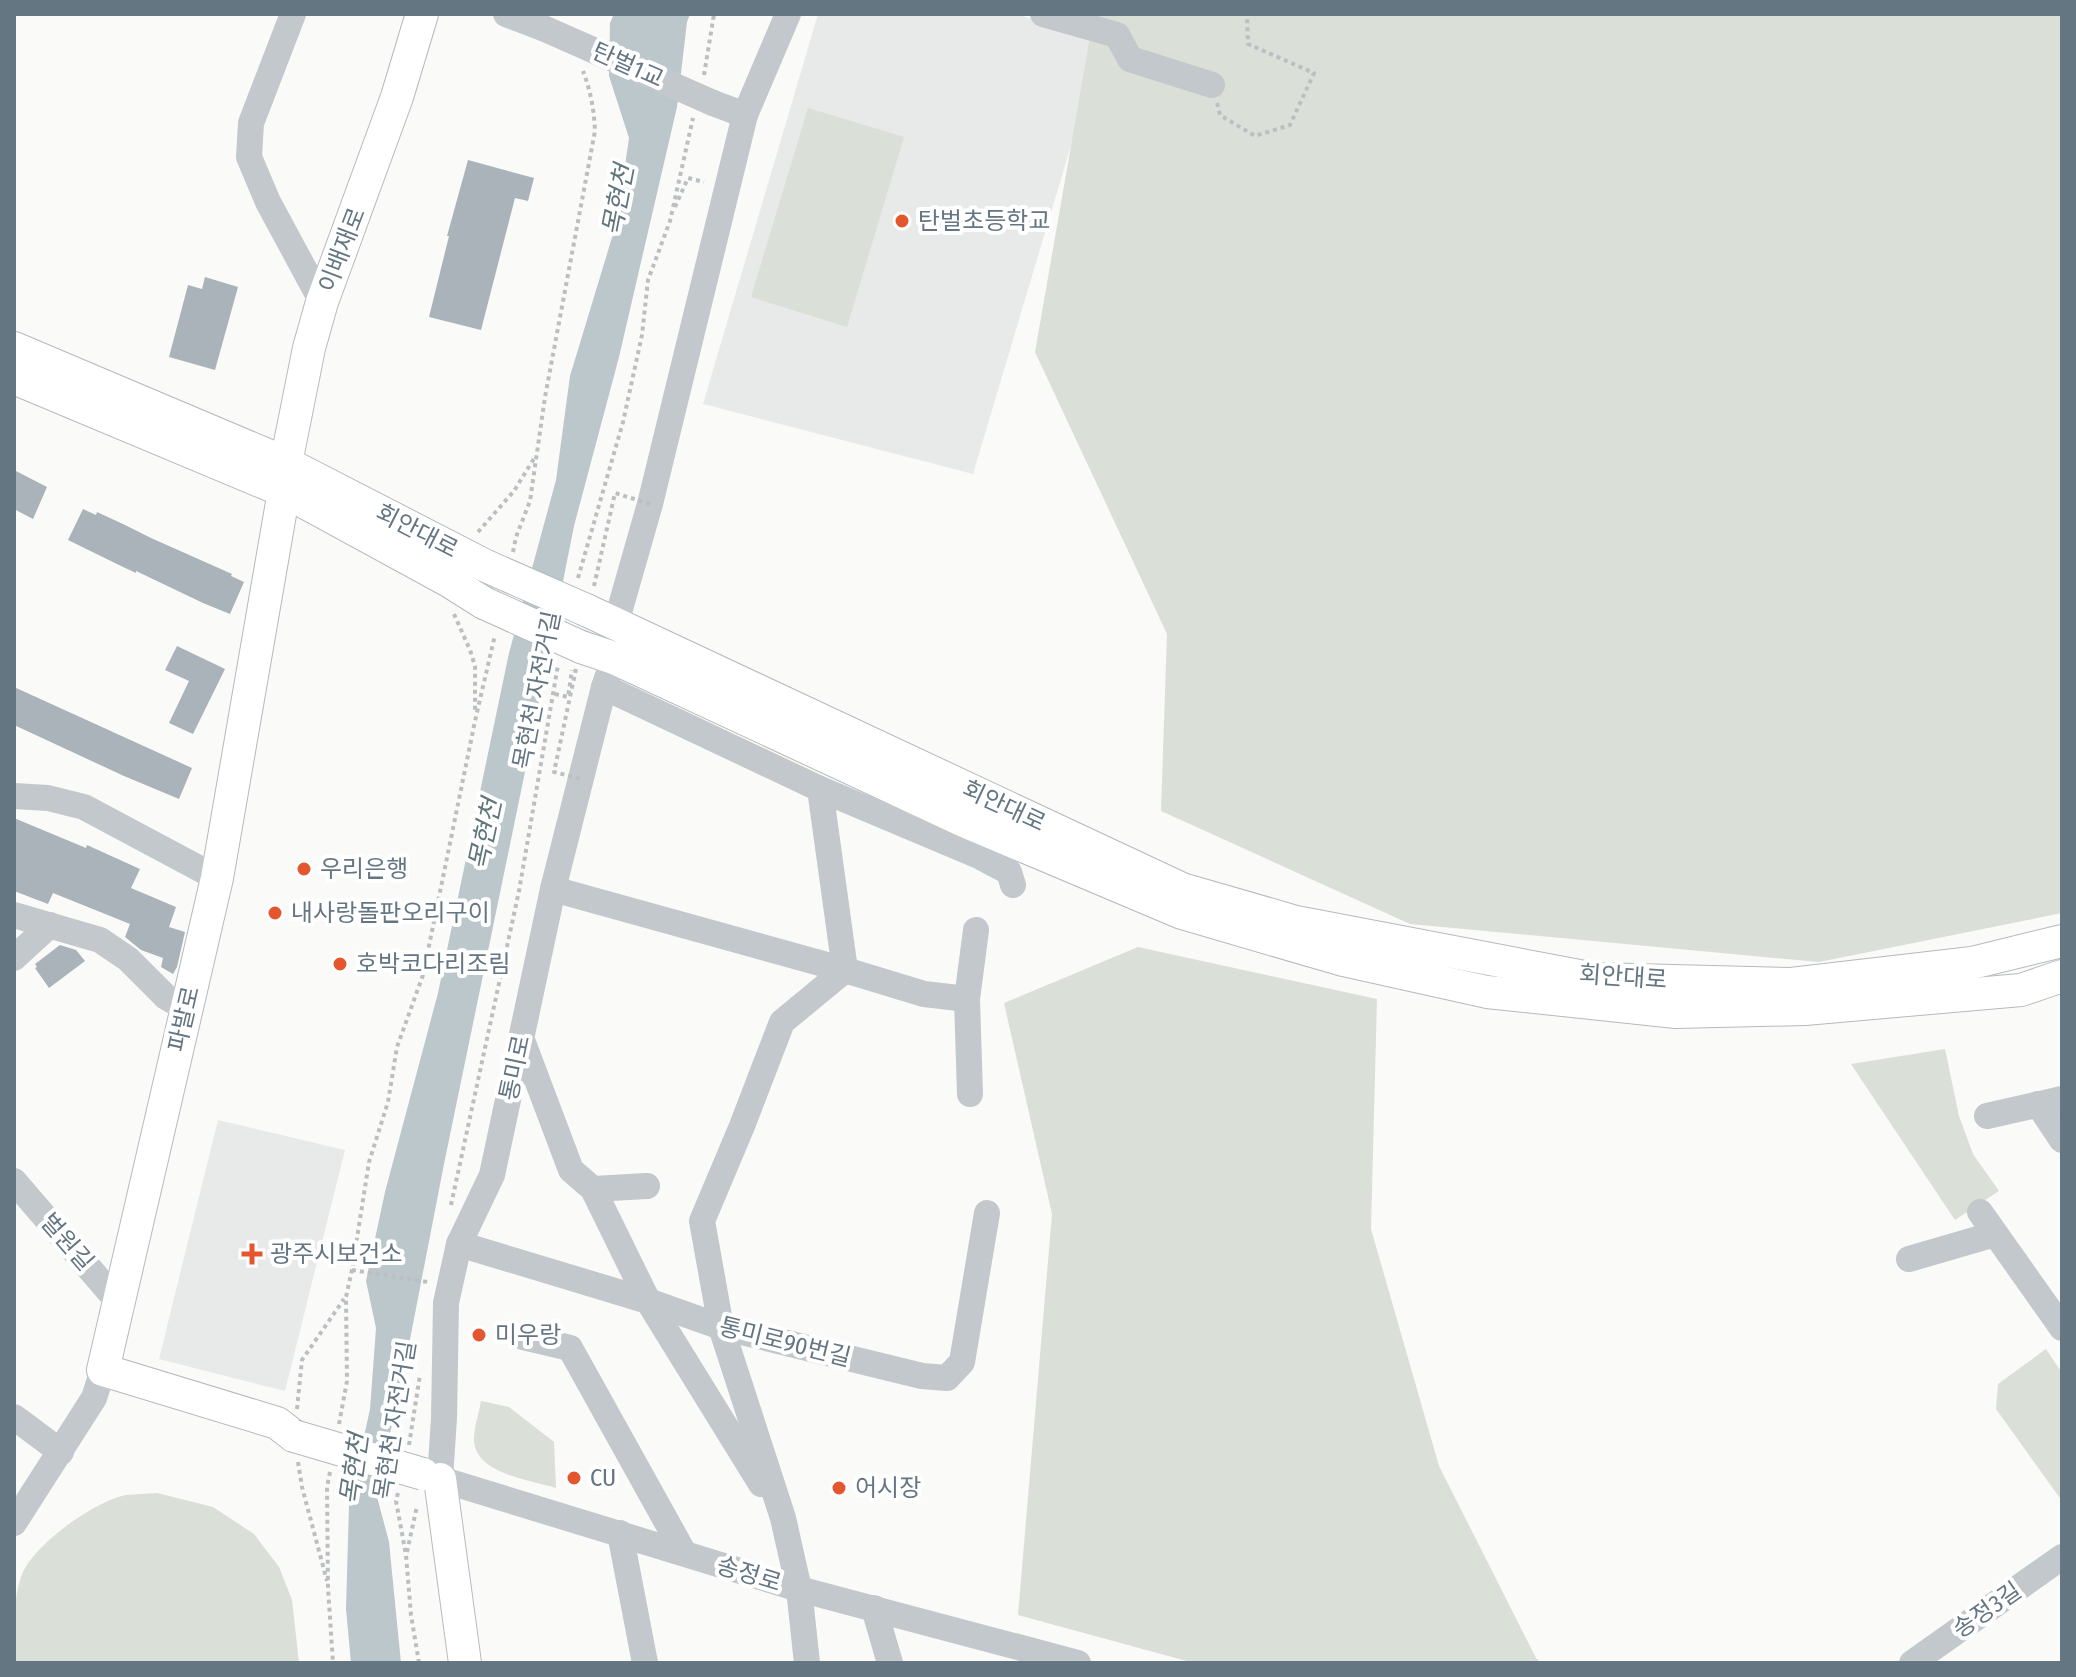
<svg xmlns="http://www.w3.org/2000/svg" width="2076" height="1677" font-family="'Fira Sans Condensed','Noto Sans KR',sans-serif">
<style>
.built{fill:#e8e9e9}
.green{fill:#dadfd7}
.water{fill:#bbc7cb}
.building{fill:#aab3b9}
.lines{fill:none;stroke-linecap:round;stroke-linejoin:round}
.major-casing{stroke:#b5babe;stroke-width:34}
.path{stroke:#bbbfc2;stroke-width:4;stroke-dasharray:4 4;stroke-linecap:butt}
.minor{stroke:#c3c8cc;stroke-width:26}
.major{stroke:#fff;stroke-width:32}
.major-bridge-casing{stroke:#b5babe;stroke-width:34;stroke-linecap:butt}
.path-bridge{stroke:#bbbfc2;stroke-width:4;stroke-dasharray:4 4;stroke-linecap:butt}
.minor-bridge{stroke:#c3c8cc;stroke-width:26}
.major-bridge{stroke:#fff;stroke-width:32}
.poi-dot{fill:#e4572e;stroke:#fff;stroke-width:3}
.labels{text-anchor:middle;stroke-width:8;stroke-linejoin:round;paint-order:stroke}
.street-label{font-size:24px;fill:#657683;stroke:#fff}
.poi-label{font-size:24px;fill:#657683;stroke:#fff;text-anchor:start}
.water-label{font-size:26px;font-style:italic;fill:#60757c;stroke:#fff}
</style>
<rect width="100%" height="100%" fill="#fafaf8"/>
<g class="built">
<polygon points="818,14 1014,14 1103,38 973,474 703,404"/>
<polygon points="218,1120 345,1150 285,1391 159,1359"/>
</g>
<g class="green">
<polygon points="1094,14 2062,14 2062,913 1819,962 1410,924 1161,811 1167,634 1035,352"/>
<polygon points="808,108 904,137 847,327 751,297"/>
<polygon points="1138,947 1377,999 1371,1229 1439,1466 1536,1658 1541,1663 1194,1663 1018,1615 1052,1214 1004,1003"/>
<polygon points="1945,1049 1959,1116 1973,1154 1999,1191 1955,1220 1851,1064"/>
<polygon points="2046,1349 2062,1373 2062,1501 1996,1409 1998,1384"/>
<path d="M481,1401L509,1407L554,1442L556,1488C531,1480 474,1474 474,1439C474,1427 479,1413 481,1401Z"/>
<path d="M157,1493L213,1507L254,1534L279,1567L292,1600L299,1663H14C14,1634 12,1605 21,1577C31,1546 95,1501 126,1495C136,1494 147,1494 157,1493Z"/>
</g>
<polygon class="water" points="614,14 690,14 687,22 677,107 619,357 574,526 526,767 444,1164 400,1391 376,1493 389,1542 401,1663 351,1663 346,1609 349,1506 370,1409 376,1328 366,1281 385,1192 438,993 509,653 556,480 570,376 617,221 629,138 609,76 610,23"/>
<g class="building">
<polygon points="468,160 534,178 528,201 515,198 481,330 429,317 449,236 447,236"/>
<polygon points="205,277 238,287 215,370 169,357 188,285 202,289"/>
<polygon points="14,470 47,487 33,519 14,509"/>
<polygon points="83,509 96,515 97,512 123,524 151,538 232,574 231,576 244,582 230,614 203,603 136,571 136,573 121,566 68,540"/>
<polygon points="177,646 225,669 193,734 169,723 189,681 165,670"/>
<polygon points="14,687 192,768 179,799 124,776 14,725"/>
<polygon points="14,818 86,848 87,845 140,869 131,888 176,907 169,927 185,932 177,967 173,974 161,967 163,958 141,950 125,937 130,924 53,893 48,904 14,891"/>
<polygon points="60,945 76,950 85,961 49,988 35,968 37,967 35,964"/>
</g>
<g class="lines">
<g class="major-casing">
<g id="major">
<polyline points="14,348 286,463 486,566"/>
<polyline points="14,378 284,491 449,581 484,603"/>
<polyline points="586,610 1182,889 1296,922 1595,979 1791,984 1972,963 2062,941"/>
<polyline points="581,647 614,658 964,821 1182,913 1343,960 1487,992 1676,1012 1805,1009 2021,990 2062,976"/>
<polyline points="294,1436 277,1423 103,1370 217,878 284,491 286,463 309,348 322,302 397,97 422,14"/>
<polyline points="440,1479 465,1663"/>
</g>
</g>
<g class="path">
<polyline points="704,75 714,14"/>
<polyline points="1217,103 1220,115 1255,136 1290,125 1314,73 1248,44 1247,14"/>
<polyline points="675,207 688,178 704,182"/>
<polyline points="478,532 514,491 535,457"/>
<path d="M513,552L516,537L530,501L545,397L595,131C594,110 591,92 583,71"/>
<polyline points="578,578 623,422 642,335 648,280 670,221 693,118"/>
<polyline points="454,614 470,650 475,666 475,713"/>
<polyline points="555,694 568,697 572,670"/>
<polyline points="451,1205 519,891 558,665"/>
<polyline points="352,1270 428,1282"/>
<polyline points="297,1409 302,1360 344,1299"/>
<polyline points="339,1424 347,1381 346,1297 352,1270 369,1162 388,1102 397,1047 423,975 475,721 495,635"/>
<polyline points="409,1445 420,1375"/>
<polyline points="298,1462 302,1487 327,1581"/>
<polyline points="330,1472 327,1487 328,1588 333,1663"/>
<polyline points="398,1493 396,1501 406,1555 411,1615 419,1663"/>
<polyline points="407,1552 417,1506"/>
</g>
<g class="minor">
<polyline points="293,14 251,123 249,157 268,202 322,302"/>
<polyline points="506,14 543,28"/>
<polyline points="1043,14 1117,35 1130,59 1212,85"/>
<polyline points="745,115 788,14"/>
<polyline points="616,623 650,504 745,115 713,103"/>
<polyline points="614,658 604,687 553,889 492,1175 459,1244 446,1303 444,1418 440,1479 799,1589 1078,1663"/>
<polyline points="604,687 820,789 979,856 1009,872 1013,885"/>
<polyline points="14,796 48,798 84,807 217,878"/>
<polyline points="553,889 845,970 924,994 967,999"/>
<polyline points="14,915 100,940 128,959 166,997 187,1009"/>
<polyline points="14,958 50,925"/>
<polyline points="522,1040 571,1170 593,1189 648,1301 761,1484"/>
<polyline points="970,1094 967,999 976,930"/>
<polyline points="2038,1104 2062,1140"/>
<polyline points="1987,1116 2062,1099"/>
<polyline points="14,1181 120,1304"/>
<polyline points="593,1189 647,1186"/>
<polyline points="1980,1212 2062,1328"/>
<polyline points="459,1244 648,1301 721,1327 922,1376 947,1378 962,1362 987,1213"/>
<polyline points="1909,1259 1995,1234"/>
<polyline points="523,1337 570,1348 684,1553"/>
<polyline points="14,1417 61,1452"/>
<polyline points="14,1523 94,1398 103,1370"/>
<polyline points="620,1533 645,1663"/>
<polyline points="874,1608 890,1663"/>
<polyline points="807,1663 799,1589 783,1518 721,1327 702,1221 742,1126 782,1022 845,970 820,789"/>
<polyline points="1912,1663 2062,1557"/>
</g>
<use href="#major" class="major"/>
<g class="major-bridge-casing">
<g id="major-bridge">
<polyline points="486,566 586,610"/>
<polyline points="484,603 581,647"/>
<polyline points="294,1436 423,1474"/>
</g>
</g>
<g class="path-bridge">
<polyline points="594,586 615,493 650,504"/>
<polyline points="576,669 554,772 581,779"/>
</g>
<polyline class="minor-bridge" points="543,28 713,103"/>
<use href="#major-bridge" class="major-bridge"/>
</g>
<g class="poi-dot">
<circle cx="902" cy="221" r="8"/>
<circle cx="304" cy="869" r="8"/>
<circle cx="275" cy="913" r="8"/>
<circle cx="340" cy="964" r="8"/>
<path d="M248 1242h8v8h8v8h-8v8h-8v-8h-8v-8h8z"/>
<circle cx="479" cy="1335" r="8"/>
<circle cx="574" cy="1478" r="8"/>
<circle cx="839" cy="1488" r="8"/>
</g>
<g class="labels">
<g class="street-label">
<text transform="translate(628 65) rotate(24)" y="8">탄벌1교</text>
<text transform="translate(342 250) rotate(-69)" y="8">이배재로</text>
<text transform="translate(417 531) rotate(27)" y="8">회안대로</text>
<text transform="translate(537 690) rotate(-79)" y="8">목현천 자전거길</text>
<text transform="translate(1004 806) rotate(25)" y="8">회안대로</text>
<text transform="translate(1623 977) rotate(4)" y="8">회안대로</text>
<text transform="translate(184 1019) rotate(-77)" y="8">파발로</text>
<text transform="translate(515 1068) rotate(-78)" y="8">통미로</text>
<text transform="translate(67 1242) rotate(49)" y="8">벌원길</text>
<text transform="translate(785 1342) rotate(14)" y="8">통미로90번길</text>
<text transform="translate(395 1420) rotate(-81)" y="8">목현천 자전거길</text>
<text transform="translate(749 1574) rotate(17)" y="8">송정로</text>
<text transform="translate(1987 1610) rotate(-35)" y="8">송정3길</text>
</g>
<g class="poi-label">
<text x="918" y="229">탄벌초등학교</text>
<text x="320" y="877">우리은행</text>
<text x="291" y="921">내사랑돌판오리구이</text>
<text x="356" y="972">호박코다리조림</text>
<text x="270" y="1262">광주시보건소</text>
<text x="495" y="1343">미우랑</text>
<text x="590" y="1486">CU</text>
<text x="855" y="1496">어시장</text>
</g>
<g class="water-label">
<text transform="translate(618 200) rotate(-79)" y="9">목현천</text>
<text transform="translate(485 834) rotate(-78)" y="9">목현천</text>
<text transform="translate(354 1469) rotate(-82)" y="9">목현천</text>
</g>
</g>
<rect width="2076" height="1677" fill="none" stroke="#657683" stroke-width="32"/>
</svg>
